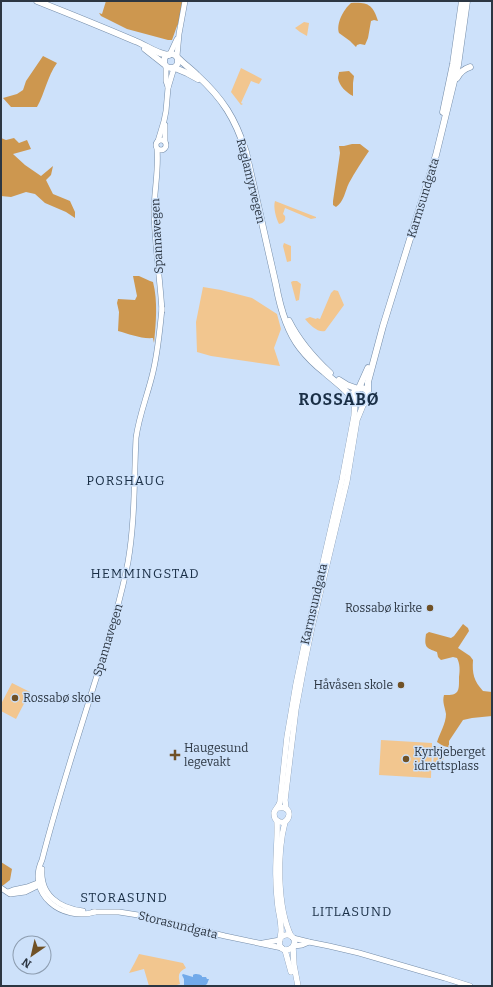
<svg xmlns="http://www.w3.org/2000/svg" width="493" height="987" font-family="Bitter,serif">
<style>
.green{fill:#f2c68f}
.forest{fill:#cd974f}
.water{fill:#72aaea}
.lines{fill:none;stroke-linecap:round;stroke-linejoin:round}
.secondary-casing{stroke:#758da9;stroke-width:6}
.primary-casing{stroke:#758da9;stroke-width:6}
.highway-casing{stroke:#758da9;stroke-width:7}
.secondary{stroke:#fff;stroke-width:5}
.primary{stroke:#fff;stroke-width:5.5}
.highway{stroke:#fff;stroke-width:6}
.poi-dot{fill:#705126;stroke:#cde1fa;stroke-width:1.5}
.labels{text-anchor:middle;stroke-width:3;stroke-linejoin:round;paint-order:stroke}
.street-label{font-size:12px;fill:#2c3642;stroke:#cde1fa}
.poi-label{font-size:12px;fill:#2c3642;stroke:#cde1fa;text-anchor:start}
.neighbourhood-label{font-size:13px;letter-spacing:1px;fill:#192e45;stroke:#cde1fa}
.district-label{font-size:16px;font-weight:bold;letter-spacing:1px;fill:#192e45;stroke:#cde1fa}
</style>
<rect width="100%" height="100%" fill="#cde1fa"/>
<g class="green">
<polygon points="304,22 309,23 307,36 300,32 295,28"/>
<polygon points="241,68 262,79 259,84 251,81 241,103 243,104 241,105 231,92"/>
<path d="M275,201L316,217V218L311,219L285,208L283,214L285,216C286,220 284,223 279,224C276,218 273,207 275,201Z"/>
<polygon points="284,243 291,246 291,261 287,262 283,246"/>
<polygon points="293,281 297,281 301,284 299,300 296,301 291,282"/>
<polygon points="203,287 221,290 252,298 277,314 281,329 274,348 280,366 211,356 197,352 196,322"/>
<path d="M334,290L338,291L344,305L325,331C318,333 310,325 305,319L310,317L316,319L317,318L320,319L331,293Z"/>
<polygon points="12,683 30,692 16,719 1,711 1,704"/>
<polygon points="381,740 432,743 431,778 379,775"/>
<polygon points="435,747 444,748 443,764 433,763"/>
<path d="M139,954L183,963L186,968C178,972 178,975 180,984L174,986H149L144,969L129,973L134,964Z"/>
</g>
<g class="forest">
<polygon points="106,1 187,1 184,15 177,26 172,40 168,40 127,29 101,16 99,13 102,14"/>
<path d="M351,3C367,2 373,4 378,21L374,20L371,21L368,38L365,45L360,44L357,45L356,47L350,41L339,33C336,24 343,10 351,3Z"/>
<path d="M43,56L57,63C47,77 45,93 37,107H11L3,98L17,94L23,90L26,81Z"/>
<path d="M349,71L354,76L353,83V96C347,93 339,86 338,78C338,76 339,74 339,72Z"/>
<polygon points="1,138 6,140 14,138 19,143 27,140 31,149 13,154 25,165 41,176 53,166 51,175 46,180 53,194 70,201 75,212 75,218 66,212 45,203 35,194 26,192 11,197 1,196"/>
<path d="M352,144H360L369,151C362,161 355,172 349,183C345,191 344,202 336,207L333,205V201L340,153L339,146H344Z"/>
<path d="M133,276H139L150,281L153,282C158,301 156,323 154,343L153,338C141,339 129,334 118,331L119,312L117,303L118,299L135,300L137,296Z"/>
<path d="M463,624L468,628L469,631L458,648L470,656L473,660C472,674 474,681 483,691L492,692V716L472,718L463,720L449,741V745L453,748C447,747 442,746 437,742C440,733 446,723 446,714C445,707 442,702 444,695C460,696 459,690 459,677C460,670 460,664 457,658L453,657L441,660L438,657L437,652C426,648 424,647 426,634L429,632L451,638L454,636Z"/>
<polygon points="1,862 12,869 10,880 1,887"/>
</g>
<path class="water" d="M183,974L193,977V975C195,973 200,974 202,976V977H206L207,979H209L207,984L204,986H186L184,985V979L182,975Z"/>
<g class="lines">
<g class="secondary-casing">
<g id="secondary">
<polyline points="170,54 177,39"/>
<polyline points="177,56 179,34 185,1"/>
<polyline points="166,67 166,81 168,87"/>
<circle cx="161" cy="145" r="5"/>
<polyline points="158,141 164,121 166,111 168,88 174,68"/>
<polyline points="165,141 165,125"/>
<path d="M157,149C159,170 154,191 154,213C155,246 160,278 162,311"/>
<path d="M42,869C40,895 59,908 83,911"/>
<polyline points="1,888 10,894 25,892 41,884"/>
<polyline points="8,892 13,890 27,887 40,882"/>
<polyline points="93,912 119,912 138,915 225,936 282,948"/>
<path d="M95,912C62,922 26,894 42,860C57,801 76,743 94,685C107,645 120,604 128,562C135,521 134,480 136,438C139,415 148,394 153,372C158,351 160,329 162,308"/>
<polyline points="293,938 309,942 329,946 359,953 445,978 470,986"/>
<polyline points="263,943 280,940"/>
<polyline points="294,946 302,945 309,942"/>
</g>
</g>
<g class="primary-casing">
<g id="primary">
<path d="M278,808C296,804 289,828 278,821C275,820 274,816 274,813C275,809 278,808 280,802L287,737L296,684L305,641L342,480L354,416L355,401"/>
<polyline points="286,809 285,800 290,758 296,709 304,666 312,627 347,481 357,420 364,403"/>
<path d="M277,821C278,840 275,860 276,879C276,889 277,898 278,907C279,914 281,921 281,928C282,934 278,943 280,946C283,952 289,950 293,947L295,941C292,934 286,933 281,937"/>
<path d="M285,822C277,852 277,907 291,936"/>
<polyline points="293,947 294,965 298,986"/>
<polyline points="285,950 291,972"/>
</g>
</g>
<g class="highway-casing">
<g id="highway">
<path d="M37,1C70,14 102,27 135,41C146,45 156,54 169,55"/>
<polyline points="145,49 164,64"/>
<circle cx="171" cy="61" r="7"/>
<path d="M178,58C184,64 191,69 197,75C223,99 235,118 246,152L276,285C280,307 286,330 300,348C307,357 315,365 324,372C334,381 345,388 353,399"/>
<polyline points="175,68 187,73 198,79"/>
<path d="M457,78C460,72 464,69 470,67"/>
<polyline points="443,112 453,64 462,1"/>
<path d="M289,321C299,341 314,358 330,373"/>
<polyline points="339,380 347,385 358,389"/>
<polyline points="359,388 368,368"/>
<circle cx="361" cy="396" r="8"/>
<polyline points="368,393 368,382 383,326 436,155 458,65 467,1"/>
</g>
</g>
<use href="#secondary" class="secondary"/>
<use href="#primary" class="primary"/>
<use href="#highway" class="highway"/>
</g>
<g class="poi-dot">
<circle cx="430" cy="608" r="4"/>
<circle cx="401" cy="685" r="4"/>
<circle cx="15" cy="698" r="4"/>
<path d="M173 749h4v4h4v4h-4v4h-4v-4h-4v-4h4z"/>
<circle cx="406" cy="759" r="4"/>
</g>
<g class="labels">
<g class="street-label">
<text transform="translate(251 181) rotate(76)" y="4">Raglamyrvegen</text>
<text transform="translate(423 198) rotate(-73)" y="4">Karmsundgata</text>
<text transform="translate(157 236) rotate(-93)" y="4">Spannavegen</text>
<text transform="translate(314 604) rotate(-77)" y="4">Karmsundgata</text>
<text transform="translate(108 640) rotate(-73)" y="4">Spannavegen</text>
<text transform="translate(178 925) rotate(14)" y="4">Storasundgata</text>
</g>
<g class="poi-label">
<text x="422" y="612" text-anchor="end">Rossabø kirke</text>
<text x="393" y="689" text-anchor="end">Håvåsen skole</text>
<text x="23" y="702">Rossabø skole</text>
<text x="184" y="752">Haugesund<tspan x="184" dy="14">legevakt</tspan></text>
<text x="414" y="756">Kyrkjeberget<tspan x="414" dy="14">idrettsplass</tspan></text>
</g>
<g class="neighbourhood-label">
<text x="126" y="485">PORSHAUG</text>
<text x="145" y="578">HEMMINGSTAD</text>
<text x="124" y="902">STORASUND</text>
<text x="352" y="916">LITLASUND</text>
</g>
<g class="district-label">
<text x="339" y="405">ROSSABØ</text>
</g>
</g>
<rect width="493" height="987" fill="none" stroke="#2c3642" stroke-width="4"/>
<g transform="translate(32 955) rotate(214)"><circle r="19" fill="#cde1fa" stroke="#8d9db0"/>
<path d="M0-3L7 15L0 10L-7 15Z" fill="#705126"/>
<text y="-6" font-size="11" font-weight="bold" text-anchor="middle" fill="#2c3642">N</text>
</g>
</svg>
